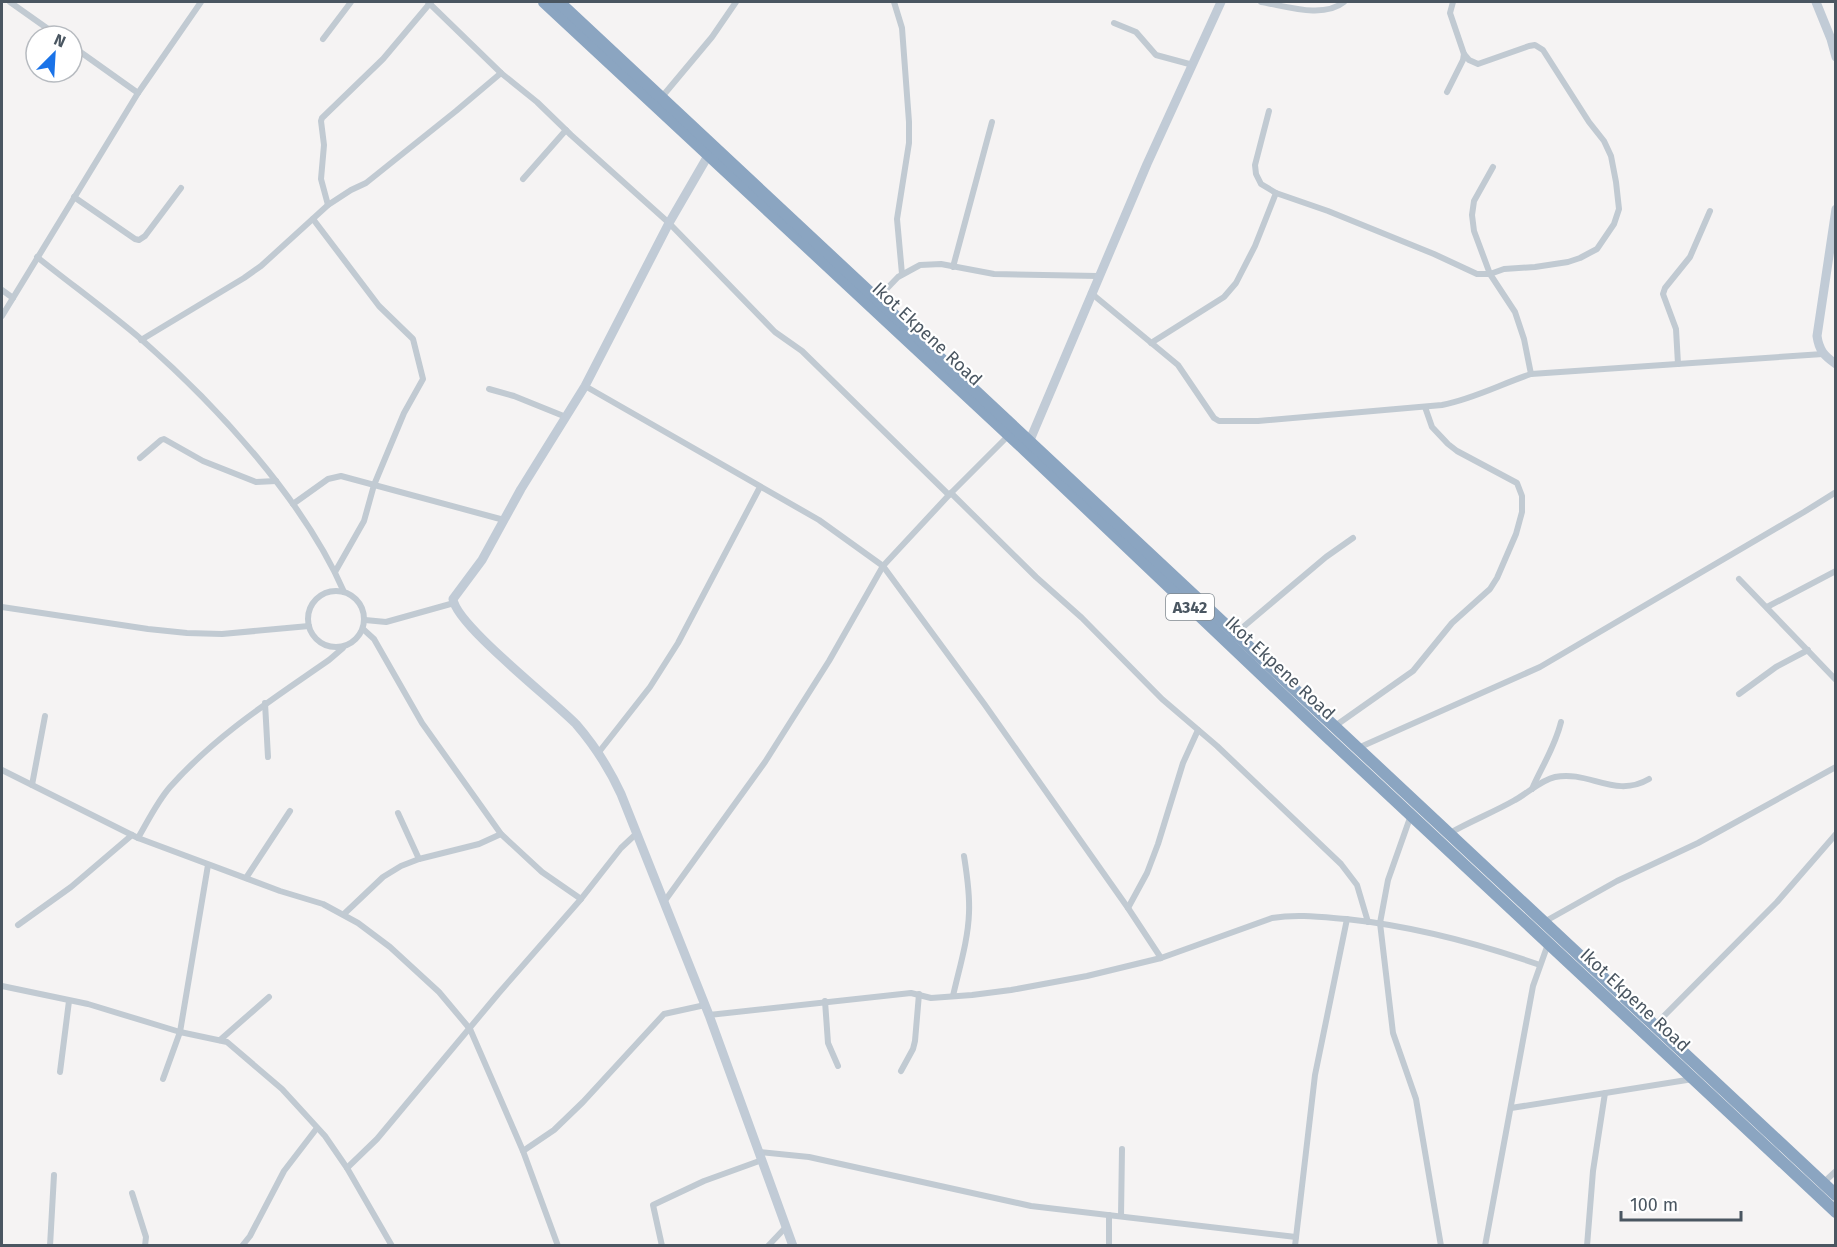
<svg xmlns="http://www.w3.org/2000/svg" width="1837" height="1247" font-family="'Fira Sans',sans-serif">
<style>
.lines{fill:none;stroke-linecap:round;stroke-linejoin:round}
.street{stroke:#c1cad2;stroke-width:6}
.secondary{stroke:#c1cbd6;stroke-width:9}
.highway{stroke:#8ba5c1;stroke-width:12}
.labels{text-anchor:middle;stroke-width:4.5;stroke-linejoin:round;paint-order:stroke}
.shield{fill:#fff;stroke:#808990;stroke-width:1.5}
.shield-label{font-size:16px;font-weight:bold;fill:#4a5661}
.street-label{font-size:18px;fill:#4a5661;stroke:#fff}
</style>
<rect width="100%" height="100%" fill="#f5f3f3"/>
<g class="lines">
<g class="street">
<polyline points="10,2 58,36"/>
<polyline points="428,2 501,73 537,102 571,135 669,223 775,332 802,351 949,495"/>
<polyline points="894,2 902,28 909,122 909,143 897,219 902,274"/>
<path d="M1261,2C1286,6 1323,19 1344,2"/>
<polyline points="1114,23 1136,32 1156,55 1193,65"/>
<polyline points="323,39 351,2"/>
<polyline points="72,46 138,93"/>
<polyline points="1447,92 1463,60 1464,54 1450,13 1453,2"/>
<polyline points="661,98 712,37 736,2"/>
<polyline points="1269,111 1255,165 1256,174 1261,184 1276,193 1328,211 1434,254 1477,274 1490,274 1504,269 1535,267 1568,262 1580,258 1597,249 1614,224 1619,209 1616,182 1611,156 1604,141 1589,122 1543,50 1535,45 1529,46 1478,64 1469,60 1464,54"/>
<polyline points="1493,167 1474,201 1472,215 1474,231 1490,274 1515,312 1524,339 1531,374"/>
<polyline points="523,179 566,130"/>
<polyline points="74,197 135,239 139,240 145,236 181,188"/>
<polyline points="328,205 321,179 324,145 321,121 322,118 383,59 431,2"/>
<polyline points="313,219 379,306 413,339 423,379 404,413 374,485 364,521 335,572"/>
<path d="M37,257C72,285 108,311 142,340C217,406 304,500 344,592"/>
<polyline points="953,267 992,122"/>
<polyline points="2,290 13,298"/>
<path d="M1091,293L1178,365L1214,418L1219,421H1258L1442,405C1473,399 1501,384 1531,374L1823,354"/>
<polyline points="876,300 898,277 920,265 941,264 994,274 1098,276"/>
<polyline points="2,316 138,93 201,2"/>
<polyline points="141,340 244,278 261,266 328,205 351,190 366,183 456,111 501,73"/>
<polyline points="1151,343 1224,297 1236,283 1255,246 1276,193"/>
<polyline points="1678,364 1676,329 1663,294 1665,288 1690,257 1710,211"/>
<polyline points="585,386 819,520 883,566 985,705 1128,908 1161,958"/>
<polyline points="489,389 514,396 566,417"/>
<polyline points="140,458 161,440 164,439 203,461 256,482 276,481"/>
<polyline points="951,493 1036,577 1082,618 1162,699 1217,746 1341,864 1357,885 1368,922"/>
<polyline points="293,504 328,479 341,476 504,520"/>
<polyline points="1739,579 1836,680"/>
<circle cx="336" cy="619" r="28"/>
<polyline points="2,607 148,629 187,633 222,634 309,626"/>
<polyline points="1767,607 1836,571"/>
<polyline points="365,620 386,622 454,603"/>
<polyline points="363,629 374,639 422,723 501,834 542,872 581,899"/>
<polyline points="1236,633 1326,557 1353,538"/>
<polyline points="1739,694 1776,667 1808,650"/>
<polyline points="265,703 268,757"/>
<polyline points="1335,726 1413,671 1452,623 1490,589 1497,578 1516,534 1522,512 1522,496 1517,483 1457,451 1448,444 1432,427 1425,407"/>
<polyline points="1358,748 1540,667 1804,512 1836,492"/>
<polyline points="599,752 650,687 678,643 760,487"/>
<polyline points="2,770 138,838 280,891 323,904 358,923 390,947 439,992 470,1029 523,1151 558,1246"/>
<polyline points="32,785 45,716"/>
<path d="M1532,789C1542,766 1555,747 1561,722"/>
<polyline points="398,813 419,859"/>
<polyline points="1411,815 1388,880 1380,923 1393,1033 1416,1099 1441,1246"/>
<path d="M1450,833C1471,821 1494,812 1515,800C1528,793 1541,780 1555,777C1589,770 1615,799 1649,779"/>
<path d="M138,838C148,821 157,802 170,787C216,735 273,699 329,660L343,648"/>
<polyline points="246,878 290,811"/>
<polyline points="664,902 765,762 829,661 883,566 949,495 1009,435"/>
<polyline points="1128,908 1147,873 1158,844 1183,763 1198,730"/>
<polyline points="344,914 383,877 401,866 419,859 479,844 501,834"/>
<polyline points="1544,922 1617,881 1698,843 1836,767"/>
<polyline points="18,925 71,887 132,835"/>
<polyline points="2,986 88,1004 180,1032 227,1042 282,1089 325,1136 347,1168 392,1246"/>
<path d="M953,996C959,969 968,941 969,913C970,893 967,875 964,856"/>
<polyline points="825,1001 828,1043 838,1066"/>
<path d="M709,1015L911,993L931,998L972,995L1011,990L1087,976L1161,958L1272,918C1297,914 1321,917 1346,919C1412,926 1477,943 1540,965"/>
<polyline points="1655,1025 1777,902 1836,834"/>
<polyline points="220,1040 269,997"/>
<polyline points="901,1071 913,1049 915,1041 919,994"/>
<polyline points="60,1072 69,1001"/>
<polyline points="163,1079 180,1032 208,865"/>
<polyline points="1511,1108 1693,1079"/>
<polyline points="523,1151 554,1130 583,1102 664,1014 705,1005"/>
<polyline points="760,1152 809,1157 1031,1206 1296,1237"/>
<polyline points="347,1168 377,1139 498,994 581,899 621,848 637,833"/>
<polyline points="1823,1183 1836,1171"/>
<polyline points="132,1193 146,1237 145,1246"/>
<polyline points="1121,1216 1122,1149"/>
<polyline points="50,1246 54,1175"/>
<polyline points="242,1246 250,1236 284,1171 317,1128"/>
<polyline points="662,1246 653,1205 704,1181 762,1160"/>
<polyline points="768,1246 786,1227"/>
<polyline points="1109,1246 1109,1215"/>
<polyline points="1295,1246 1315,1075 1347,919"/>
<polyline points="1485,1246 1533,986 1548,944"/>
<polyline points="1587,1246 1593,1171 1605,1093"/>
</g>
<g class="secondary">
<polyline points="1816,2 1831,39 1836,57"/>
<path d="M709,154L669,223L585,386L521,489L482,560L453,599C456,625 553,700 576,724C595,746 609,768 621,794L709,1015L793,1246"/>
<path d="M1836,209L1817,336C1819,350 1824,356 1836,364"/>
<polyline points="1030,440 1147,164 1221,2"/>
</g>
<g class="highway">
<polyline points="544,2 1025,450 1325,735 1836,1212"/>
<polyline points="559,2 1836,1195"/>
</g>
</g>
<g class="labels">
<rect class="shield" x="1166" y="594" width="48" height="26" rx="4.5"/>
<g class="shield-label">
<text x="1190" y="613">A342</text>
</g>
<g class="street-label">
<text transform="translate(927 334) rotate(43)" y="6">Ikot Ekpene Road</text>
<text transform="translate(1280 668) rotate(43)" y="6">Ikot Ekpene Road</text>
<text transform="translate(1635 1000) rotate(43)" y="6">Ikot Ekpene Road</text>
</g>
</g>
<rect width="1837" height="1247" fill="none" stroke="#4a5661" stroke-width="6"/>
<g transform="translate(54 54) rotate(24)"><circle r="28" fill="#ffffff" stroke="#b7bbc0" stroke-width="1.5"/>
<path d="M0-4.5L10 22L0 15L-10 22Z" fill="#1a73e8"/>
<text y="-9" font-size="16" font-weight="bold" text-anchor="middle" fill="#4a5661">N</text>
</g>
<path d="M1621 1211v9h120v-9" fill="none" stroke="#4a5661" stroke-width="3"/>
<text x="1630" y="1211" font-size="18" fill="#4a5661" stroke="#ffffff" stroke-width="4.5" paint-order="stroke">100 m</text>
</svg>
